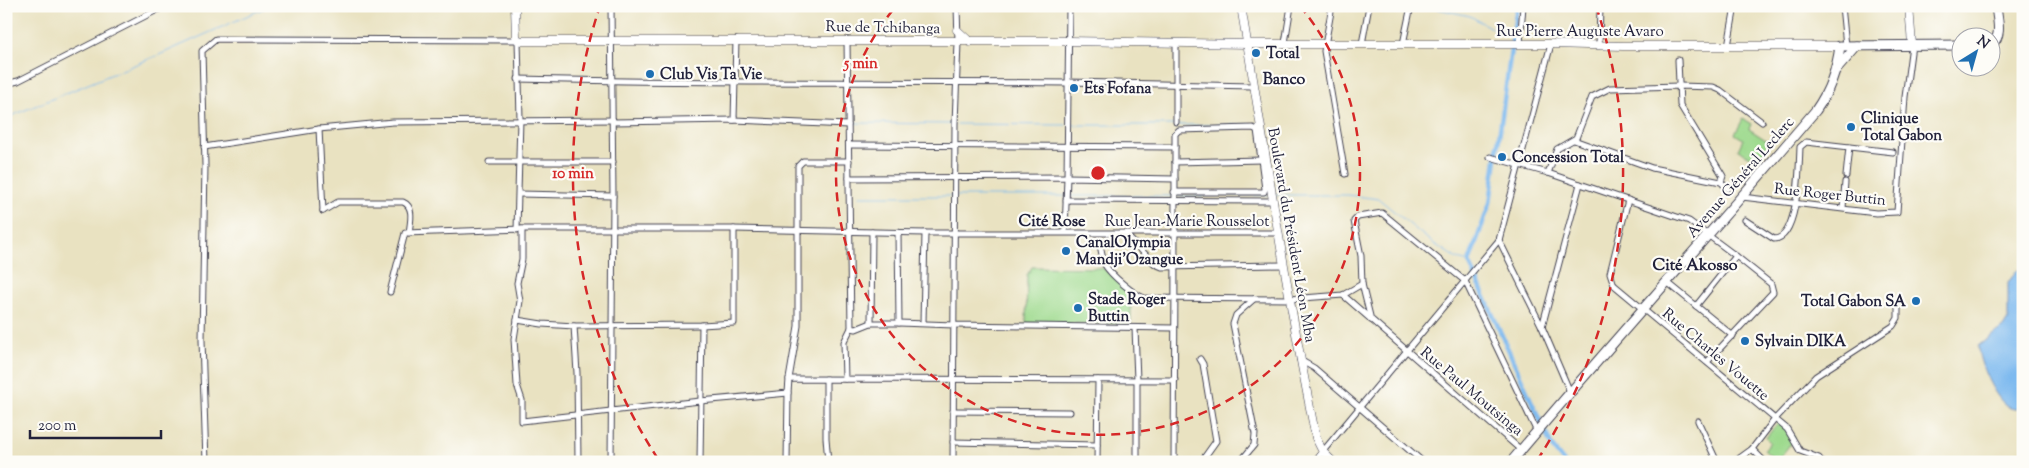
<svg xmlns="http://www.w3.org/2000/svg" width="2029" height="468" font-family="'Sorts Mill Goudy',serif">
<style>
.green{fill:#9eda8e;stroke:#607e64}
.water{fill:#7db9ef;stroke:#506e95}
.lines{fill:none;stroke-linecap:round;stroke-linejoin:round}
.stream{stroke:#7db9ef;stroke-width:1}
.canal{stroke:#7db9ef;stroke-width:4.5}
.street-casing{stroke:#403f4f;stroke-width:7}
.secondary-casing{stroke:#403f4f;stroke-width:9}
.primary-casing{stroke:#403f4f;stroke-width:11}
.street{stroke:#fff;stroke-width:5}
.secondary{stroke:#fff;stroke-width:8}
.primary{stroke:#fff;stroke-width:9}
.ring{fill:none;stroke:#d62828;stroke-width:2.5;stroke-dasharray:9 6}
.poi-dot{fill:#1f6fb2;stroke:#fdfcf7;stroke-width:2}
.labels{text-anchor:middle;stroke-width:4.5;stroke-linejoin:round;paint-order:stroke}
.street-label{font-size:15px;fill:#22223b;stroke:#fdfcf7}
.poi-label{font-size:15px;font-weight:bold;fill:#22223b;stroke:#fdfcf7;text-anchor:start}
.neighbourhood-label{font-size:16px;font-weight:bold;fill:#22223b;stroke:#fdfcf7}
.centre{fill:#d62828;stroke:#fdfcf7;stroke-width:2.5}
.ring-label{font-size:15px;text-anchor:middle;font-weight:bold;fill:#d62828;stroke:#fdfcf7;stroke-width:4.5;stroke-linejoin:round;paint-order:stroke}
</style>
<rect width="100%" height="100%" fill="#fdfcf7"/>
<filter id="ink" filterUnits="userSpaceOnUse"><feTurbulence type="fractalNoise" baseFrequency=".02" numOctaves="2"/><feDisplacementMap in="SourceGraphic" scale="10" xChannelSelector="R" yChannelSelector="G"/><feConvolveMatrix kernelMatrix="1 2 1 2 8 2 1 2 1" color-interpolation-filters="sRGB"/></filter>
<filter id="wash" filterUnits="userSpaceOnUse"><feTurbulence type="fractalNoise" baseFrequency=".0096" numOctaves="4" result="noise"/><feDisplacementMap in="SourceGraphic" scale="20" xChannelSelector="R" yChannelSelector="G"/><feGaussianBlur stdDeviation="1.12" result="paint"/><feColorMatrix in="noise" values="0 0 0 0 0 0 0 0 0 0 0 0 0 0 0 0 0 1.4 0 .05"/><feComposite in="paint" operator="in"/></filter>
<g filter="url(#wash)">
<rect width="100%" height="100%" fill="#e9e2c1"/>
<g class="green">
<polygon points="1743,119 1751,124 1749,129 1769,142 1758,161 1738,150 1743,139 1735,134"/>
<polygon points="1032,267 1103,268 1131,292 1131,324 1026,323 1027,275"/>
<polygon points="1780,420 1795,438 1781,456 1787,462 1778,462 1764,450 1770,442 1766,438"/>
</g>
<path class="water" d="M2022,270L2023,409C2017,409 2012,410 2007,406C1994,397 1978,362 1978,346L2003,327L2008,319V283L2016,271Z"/>
<g class="lines">
<g class="stream">
<polyline points="1425,6 1470,16 1502,34 1513,34"/>
<polyline points="159,55 269,6"/>
<polyline points="6,118 156,56"/>
<polyline points="854,123 953,124"/>
<polyline points="957,124 1066,125"/>
<polyline points="1070,125 1258,125"/>
<polyline points="1274,195 1348,195 1379,199 1430,241 1457,259 1469,262"/>
<polyline points="859,196 953,196"/>
<polyline points="957,196 1065,196"/>
<polyline points="1069,196 1173,196"/>
<polyline points="1177,196 1268,195"/>
</g>
<polyline class="canal" points="1517,6 1490,203 1469,262 1552,447 1564,462"/>
</g>
</g>
<g filter="url(#ink)">
<g class="lines">
<g class="street-casing">
<g id="street">
<polyline points="1332,6 1324,51 1345,174"/>
<polyline points="1842,6 1846,46"/>
<polyline points="847,40 851,328 856,329 871,323 899,323 954,325 1174,328"/>
<polyline points="1285,43 1291,6"/>
<polyline points="1362,44 1369,6"/>
<polyline points="1403,44 1411,6"/>
<polyline points="1520,44 1523,6"/>
<polyline points="1599,46 1600,6"/>
<polyline points="1728,46 1735,6"/>
<polyline points="1678,60 1680,105 1723,176 1721,182"/>
<path d="M518,79C701,84 885,81 1068,83"/>
<polyline points="1068,82 1252,86"/>
<polyline points="6,84 18,81 165,6"/>
<polyline points="734,120 736,40"/>
<polyline points="613,122 734,120 848,125"/>
<polyline points="1176,122 1176,43"/>
<polyline points="319,129 323,211"/>
<polyline points="1574,140 1652,168 1721,182 1728,189"/>
<polyline points="849,145 1175,147"/>
<polyline points="204,147 319,129 393,122 613,120"/>
<polyline points="1490,157 1548,173 1689,221 1736,256 1771,284 1773,292 1707,362"/>
<polyline points="489,162 613,162"/>
<polyline points="1175,162 1262,160"/>
<polyline points="1548,173 1557,149 1576,138 1592,97 1610,88 1679,86 1713,87 1720,90 1762,122"/>
<polyline points="1846,176 1849,147"/>
<polyline points="849,178 1067,177 1175,179"/>
<polyline points="519,194 613,196"/>
<polyline points="1742,197 1876,213 1897,212 1905,97 1912,45"/>
<polyline points="1066,200 1272,201"/>
<polyline points="1628,200 1610,273 1614,285 1787,429 1800,451 1819,458 1822,462"/>
<polyline points="1843,208 1845,182"/>
<path d="M323,211L338,202H403C415,207 410,223 409,233"/>
<path d="M1745,220L1774,239C1799,239 1799,166 1800,147L1806,142L1893,152"/>
<polyline points="522,229 522,259 517,283 520,301 514,339 517,385 522,400 522,421 700,401 788,393 789,379 1175,380"/>
<polyline points="898,232 899,323"/>
<polyline points="1065,232 1067,177 1069,6"/>
<polyline points="1125,234 1155,264 1162,267 1284,265"/>
<polyline points="1499,240 1542,327 1570,392"/>
<path d="M1100,246C1102,252 1102,259 1105,265C1111,275 1133,294 1144,298L1289,299L1343,295L1362,284"/>
<polyline points="1667,282 1733,336"/>
<polyline points="390,292 405,233 522,229 734,229 925,233 1279,233"/>
<polyline points="1343,295 1521,450"/>
<polyline points="1696,306 1736,256"/>
<polyline points="517,320 542,324 574,326 702,325 734,323 734,229"/>
<polyline points="1371,320 1362,284 1361,256 1354,221 1358,217 1382,213 1465,281 1537,432"/>
<polyline points="871,323 872,232"/>
<polyline points="923,323 925,233"/>
<polyline points="574,326 577,373 578,462"/>
<polyline points="1542,327 1580,184"/>
<polyline points="1135,328 1137,380 1137,462"/>
<polyline points="1200,359 1203,364 1216,441 1201,462"/>
<polyline points="1300,360 1314,368 1423,462"/>
<polyline points="789,379 798,326 798,166 803,161 849,161"/>
<polyline points="826,379 826,438 828,462"/>
<polyline points="845,379 844,342 851,328"/>
<polyline points="953,411 1070,412"/>
<polyline points="1698,421 1717,462"/>
<polyline points="953,442 1097,445"/>
<polyline points="1752,449 1765,462"/>
<polyline points="206,462 202,340 205,165 202,51 216,39 518,40 520,119 517,230"/>
<polyline points="611,462 613,196 611,6"/>
<polyline points="700,462 702,325"/>
<polyline points="787,462 788,393"/>
<polyline points="953,462 955,124 958,42 957,6"/>
<polyline points="1097,462 1098,380"/>
<path d="M1174,462C1175,353 1175,243 1175,134L1179,130L1253,128L1257,130L1265,189L1264,192H1174"/>
<polyline points="1240,462 1254,445 1255,434 1233,324 1236,315 1254,299"/>
<polyline points="1314,462 1499,240 1551,44"/>
<polyline points="1734,462 1752,449 1775,419 1816,376 1893,326 1898,318 1898,309"/>
</g>
</g>
<g class="secondary-casing">
<g id="secondary">
<polyline points="515,6 516,36 518,40 523,41 1069,41 1247,44 1551,44 1623,46 1840,46"/>
<path d="M1241,6C1265,150 1287,295 1316,438L1323,452L1333,462"/>
<polyline points="1909,6 1912,45"/>
<polyline points="957,30 970,42"/>
</g>
</g>
<g class="primary-casing">
<g id="primary">
<path d="M1992,44C2003,35 1997,19 1996,6"/>
<polyline points="1837,69 1857,46"/>
<path d="M1511,462C1611,343 1716,228 1816,110C1830,90 1837,70 1840,46L1962,45"/>
</g>
</g>
<use href="#street" class="street"/>
<use href="#secondary" class="secondary"/>
<use href="#primary" class="primary"/>
</g>
</g>
<g class="ring">
<path d="M1300 6A262 262 0 1 1 896 6"/>
<path d="M658 459A525 525 0 0 1 600 6M1596 6A525 525 0 0 1 1538 459"/>
</g>
<g class="poi-dot">
<circle cx="1256" cy="53" r="5"/>
<circle cx="650" cy="74" r="5"/>
<circle cx="1074" cy="88" r="5"/>
<circle cx="1851" cy="127" r="5"/>
<circle cx="1502" cy="157" r="5"/>
<circle cx="1066" cy="251" r="5"/>
<circle cx="1916" cy="301" r="5"/>
<circle cx="1078" cy="308" r="5"/>
<circle cx="1745" cy="341" r="5"/>
</g>
<g class="labels">
<g class="street-label">
<text transform="translate(883 27) rotate(1)" y="5">Rue de Tchibanga</text>
<text x="1580" y="36">Rue Pierre Auguste Avaro</text>
<text transform="translate(1740 177) rotate(-49)" y="5">Avenue Général Leclerc</text>
<text transform="translate(1830 194) rotate(6)" y="5">Rue Roger Buttin</text>
<text x="1187" y="226">Rue Jean-Marie Rousselot</text>
<text transform="translate(1292 235) rotate(80)" y="5">Boulevard du Président Léon Mba</text>
<text transform="translate(1716 354) rotate(40)" y="5">Rue Charles Vouette</text>
<text transform="translate(1472 391) rotate(40)" y="5">Rue Paul Moutsinga</text>
</g>
<g class="poi-label">
<text x="1266" y="58">Total</text>
<text x="660" y="79">Club Vis Ta Vie</text>
<text x="1084" y="93">Ets Fofana</text>
<text x="1861" y="123">Clinique<tspan x="1861" dy="17">Total Gabon</tspan></text>
<text x="1512" y="162">Concession Total</text>
<text x="1076" y="247">CanalOlympia<tspan x="1076" dy="17">Mandji'Ozangue</tspan></text>
<text x="1088" y="304">Stade Roger<tspan x="1088" dy="17">Buttin</tspan></text>
<text x="1906" y="306" text-anchor="end">Total Gabon SA</text>
<text x="1755" y="346">Sylvain DIKA</text>
</g>
<g class="neighbourhood-label">
<text x="1284" y="84">Banco</text>
<text x="1052" y="226">Cité Rose</text>
<text x="1695" y="270">Cité Akosso</text>
</g>
</g>
<circle cx="1098" cy="173" r="8" class="centre"/>
<g class="ring-label">
<text x="861" y="68">5 min</text>
<text x="573" y="178">10 min</text>
</g>
<rect width="2029" height="468" fill="none" stroke="#fdfcf7" stroke-width="25"/>
<g transform="translate(1976 52) rotate(37)"><circle r="24" fill="#fdfcf7" stroke="#a5a5ac"/>
<path d="M0-4L9 19L0 12L-9 19Z" fill="#1f6fb2"/>
<text y="-8" font-size="14" font-weight="bold" text-anchor="middle" fill="#22223b">N</text>
</g>
<path d="M30 430v8h131v-8" fill="none" stroke="#22223b" stroke-width="2.5"/>
<text x="38" y="430" font-size="15" fill="#22223b" stroke="#fdfcf7" stroke-width="4" paint-order="stroke">200 m</text>
</svg>
